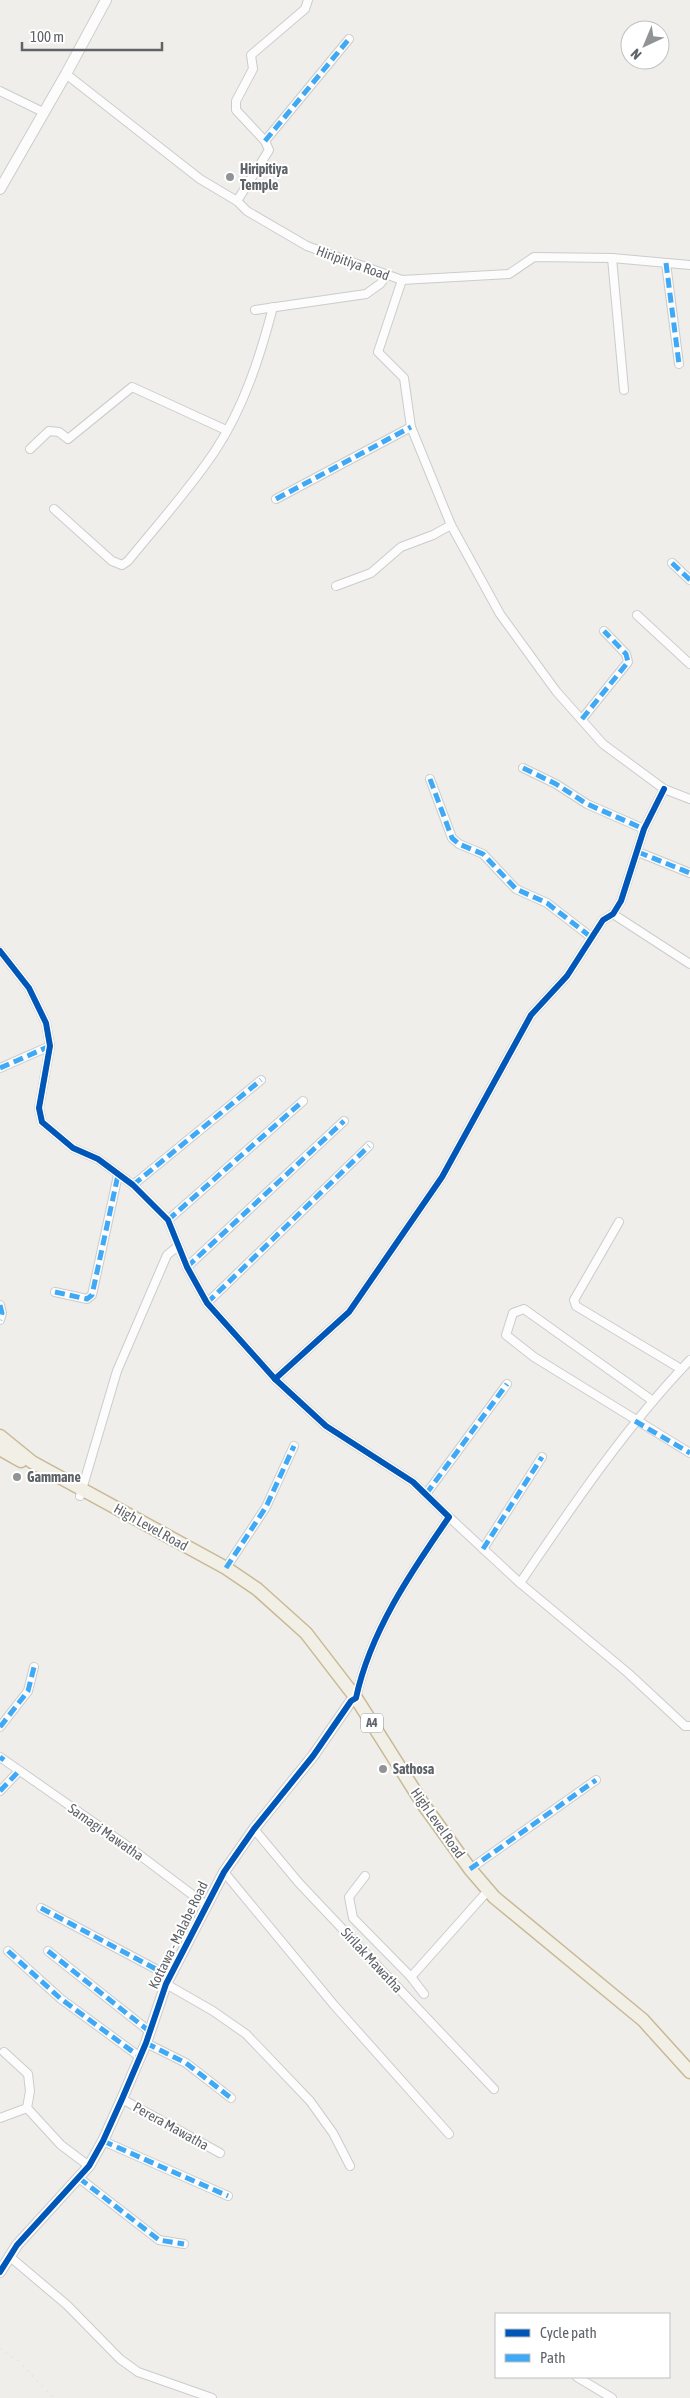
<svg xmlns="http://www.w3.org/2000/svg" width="690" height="2398" font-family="'Asap Condensed',sans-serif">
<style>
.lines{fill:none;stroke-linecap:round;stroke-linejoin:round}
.minor-casing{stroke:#cbcccc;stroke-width:10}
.tertiary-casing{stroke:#cbcccc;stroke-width:12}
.trunk-casing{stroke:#c8b996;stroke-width:15}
.minor{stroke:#fdfcfc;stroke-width:8}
.tertiary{stroke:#fdfcfc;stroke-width:10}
.trunk{stroke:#f2f0e6;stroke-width:12}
.rail{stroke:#e4e4e4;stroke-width:2.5;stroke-dasharray:1 6;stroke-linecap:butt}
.quiet{stroke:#3fa9f5;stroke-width:5;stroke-dasharray:10 5;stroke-linecap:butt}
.cycleway-casing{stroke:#fff;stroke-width:9}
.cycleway{stroke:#0057b8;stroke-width:6}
.poi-dot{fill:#919496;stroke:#fff;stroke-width:2}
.labels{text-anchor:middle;stroke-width:4;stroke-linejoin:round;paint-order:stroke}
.shield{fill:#fff;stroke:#8f9295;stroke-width:1}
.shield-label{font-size:12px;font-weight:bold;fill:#5f6368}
.poi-label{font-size:14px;font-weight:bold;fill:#5f6368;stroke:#fff;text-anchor:start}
.street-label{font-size:14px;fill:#5f6368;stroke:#fff}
</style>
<rect width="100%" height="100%" fill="#efeeea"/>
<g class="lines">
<g class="minor-casing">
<g id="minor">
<polyline points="66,74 200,179 237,201 247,211 307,246 402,280 509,274 534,257 612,258 690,265"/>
<polyline points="0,91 43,112"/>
<polyline points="265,141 349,39"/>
<polyline points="237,201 269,150 265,141 236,110 236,101 253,69 251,55 305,9 308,0"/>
<polyline points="612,258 624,390"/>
<polyline points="666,263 679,364"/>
<polyline points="402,280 378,352 404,378 411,427 451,525 500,614 556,691 603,744 664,789 690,799"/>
<polyline points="255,310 366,294 380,284 387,275"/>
<polyline points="30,449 49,431 59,432 68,439 132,387 226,430"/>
<polyline points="276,499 411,427"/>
<path d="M54,509L112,561L122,565L128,561C157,525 189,490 215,451C244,407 260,357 273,307"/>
<polyline points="672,563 690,580"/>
<polyline points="336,586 371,573 401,547 433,535 451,525"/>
<polyline points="637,615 690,664"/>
<polyline points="582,719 628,662 626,654 604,631"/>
<polyline points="523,768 556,784 587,804 644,829"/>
<polyline points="430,779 452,838 459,844 483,854 516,889 547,903 591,937"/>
<polyline points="638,852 690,873"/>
<polyline points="613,914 690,964"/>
<path d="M0,951L29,988L46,1023L50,1046L39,1108L42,1122L73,1148L98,1159L133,1185L168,1220L187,1267L207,1303L275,1379L326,1426L413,1482L449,1517C411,1572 370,1632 356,1698"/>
<polyline points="0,1068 50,1046"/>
<polyline points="133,1185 261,1080"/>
<polyline points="168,1220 303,1101"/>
<polyline points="619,1222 574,1300 576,1306 681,1369"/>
<polyline points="187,1267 344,1121"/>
<polyline points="55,1292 87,1299 92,1295 118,1175"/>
<polyline points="207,1303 369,1146"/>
<polyline points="0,1305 2,1313 0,1320"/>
<polyline points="275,1379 349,1312 442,1177 531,1015 567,976 603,920 613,914 621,901 644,829 664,789"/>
<polyline points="653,1401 524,1309 513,1313 506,1335 534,1357 690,1453"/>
<polyline points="426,1494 507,1384"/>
<polyline points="80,1496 117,1371 167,1255 178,1246"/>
<path d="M449,1517L520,1583C573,1505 625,1428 690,1360"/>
<polyline points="483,1549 542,1457"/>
<polyline points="226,1568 266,1507 294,1446"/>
<polyline points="520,1583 628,1673 685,1726 690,1726"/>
<polyline points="0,1727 28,1691 34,1667"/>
<polyline points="0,1757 129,1847 206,1905"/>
<polyline points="0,1791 19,1771"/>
<polyline points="254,1829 299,1883 494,2089"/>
<polyline points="470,1869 596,1780"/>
<polyline points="224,1872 334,2005 449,2134"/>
<polyline points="365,1876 349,1897 353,1918 411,1977 484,1895"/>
<polyline points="41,1908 169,1976"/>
<polyline points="8,1951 61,1999 140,2057"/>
<polyline points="48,1951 149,2031"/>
<polyline points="411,1977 424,1994"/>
<polyline points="166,1984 213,2011 246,2034 310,2101 333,2133 350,2166"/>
<polyline points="146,2043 186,2063 231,2098"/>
<polyline points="4,2052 28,2074 30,2091 27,2108"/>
<polyline points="122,2099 220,2153"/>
<polyline points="27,2108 61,2145 89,2166"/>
<polyline points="0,2118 27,2108"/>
<polyline points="103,2141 228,2196"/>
<polyline points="79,2178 159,2240 184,2244"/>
<polyline points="9,2256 67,2305 120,2359 138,2372 212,2398"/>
<polyline points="577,2377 612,2398"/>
</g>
</g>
<g class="tertiary-casing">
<g id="tertiary">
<polyline points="0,189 66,74 106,0"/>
<polyline points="0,2272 17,2245 89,2166 103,2141 122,2099 146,2043 166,1984 224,1872 254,1829 313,1756 351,1701 356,1698"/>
</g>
</g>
<g class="trunk-casing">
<g id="trunk">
<polyline points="0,1436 32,1462 226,1568 257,1589 306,1633 356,1698 423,1804 470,1869 494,1897 643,2020 690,2072"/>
<polyline points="0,1449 21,1461"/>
</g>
</g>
<use href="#minor" class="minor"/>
<use href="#tertiary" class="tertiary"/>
<use href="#trunk" class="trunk"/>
<polyline class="rail" points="0,2349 17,2360 54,2398"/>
<g class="quiet">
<polyline points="265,141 349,39"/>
<polyline points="666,263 679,364"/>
<polyline points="276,499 411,427"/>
<polyline points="672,563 690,580"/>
<polyline points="582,719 628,662 626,654 604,631"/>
<polyline points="523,768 556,784 587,804 644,829"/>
<polyline points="430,779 452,838 459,844 483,854 516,889 547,903 591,937"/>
<polyline points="638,852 690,873"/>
<polyline points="0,1068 50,1046"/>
<polyline points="133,1185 261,1080"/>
<polyline points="168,1220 303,1101"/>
<polyline points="187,1267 344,1121"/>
<polyline points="55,1292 87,1299 92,1295 118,1175"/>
<polyline points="207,1303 369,1146"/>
<polyline points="0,1305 2,1313 0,1320"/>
<polyline points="635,1421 690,1453"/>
<polyline points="426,1494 507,1384"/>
<polyline points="483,1549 542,1457"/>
<polyline points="226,1568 266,1507 294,1446"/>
<polyline points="0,1727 28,1691 34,1667"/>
<polyline points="0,1757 4,1760"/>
<polyline points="0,1791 19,1771"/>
<polyline points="470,1869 596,1780"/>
<polyline points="41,1908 169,1976"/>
<polyline points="8,1951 61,1999 140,2057"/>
<polyline points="48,1951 149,2031"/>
<polyline points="146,2043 186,2063 231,2098"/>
<polyline points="103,2141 228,2196"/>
<polyline points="79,2178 159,2240 184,2244"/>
</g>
<g class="cycleway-casing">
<g id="cycleway">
<path d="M0,951L29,988L46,1023L50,1046L39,1108L42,1122L73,1148L98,1159L133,1185L168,1220L187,1267L207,1303L275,1379L326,1426L413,1482L449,1517C411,1572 370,1632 356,1698L351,1701L313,1756L254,1829L224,1872L166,1984L146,2043L122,2099L103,2141L89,2166L17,2245L0,2272"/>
<polyline points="275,1379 349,1312 442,1177 531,1015 567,976 603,920 613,914 621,901 644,829 664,789"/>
</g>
</g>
<use href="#cycleway" class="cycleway"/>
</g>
<g class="poi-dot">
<circle cx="230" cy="177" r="5"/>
<circle cx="17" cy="1477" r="5"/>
<circle cx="383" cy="1769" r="5"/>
</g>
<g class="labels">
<rect class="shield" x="361" y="1713.5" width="22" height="19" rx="4"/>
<g class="shield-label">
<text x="372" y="1727">A4</text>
</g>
<g class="poi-label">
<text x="240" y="174">Hiripitiya<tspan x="240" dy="16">Temple</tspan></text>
<text x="27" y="1482">Gammane</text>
<text x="393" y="1774">Sathosa</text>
</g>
<g class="street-label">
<text transform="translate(353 263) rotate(20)" y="5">Hiripitiya Road</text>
<text transform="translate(151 1527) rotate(29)" y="5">High Level Road</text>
<text transform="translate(438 1823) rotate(55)" y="5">High Level Road</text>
<text transform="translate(106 1832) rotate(35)" y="5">Samagi Mawatha</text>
<text transform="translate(178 1935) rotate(-64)" y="5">Kottawa - Malabe Road</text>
<text transform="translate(372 1960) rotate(47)" y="5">Sirilak Mawatha</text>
<text transform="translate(171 2126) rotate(29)" y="5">Perera Mawatha</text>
</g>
</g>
<rect x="495" y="2313" width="175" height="65" fill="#ffffff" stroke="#bfc1c3"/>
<rect x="505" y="2329" width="25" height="8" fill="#0057b8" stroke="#bfc1c3"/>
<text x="540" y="2338" font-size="15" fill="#5f6368">Cycle path</text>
<rect x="505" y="2354" width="25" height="8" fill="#3fa9f5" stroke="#bfc1c3"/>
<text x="540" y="2363" font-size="15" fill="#5f6368">Path</text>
<g transform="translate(645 45) rotate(224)"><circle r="24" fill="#ffffff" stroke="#bfc1c3"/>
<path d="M0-4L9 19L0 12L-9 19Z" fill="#919496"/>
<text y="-8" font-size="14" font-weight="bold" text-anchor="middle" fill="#5f6368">N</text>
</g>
<path d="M22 42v8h140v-8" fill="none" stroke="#5f6368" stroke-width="2.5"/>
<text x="30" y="42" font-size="15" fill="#5f6368" stroke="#ffffff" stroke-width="4" paint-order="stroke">100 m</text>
</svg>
